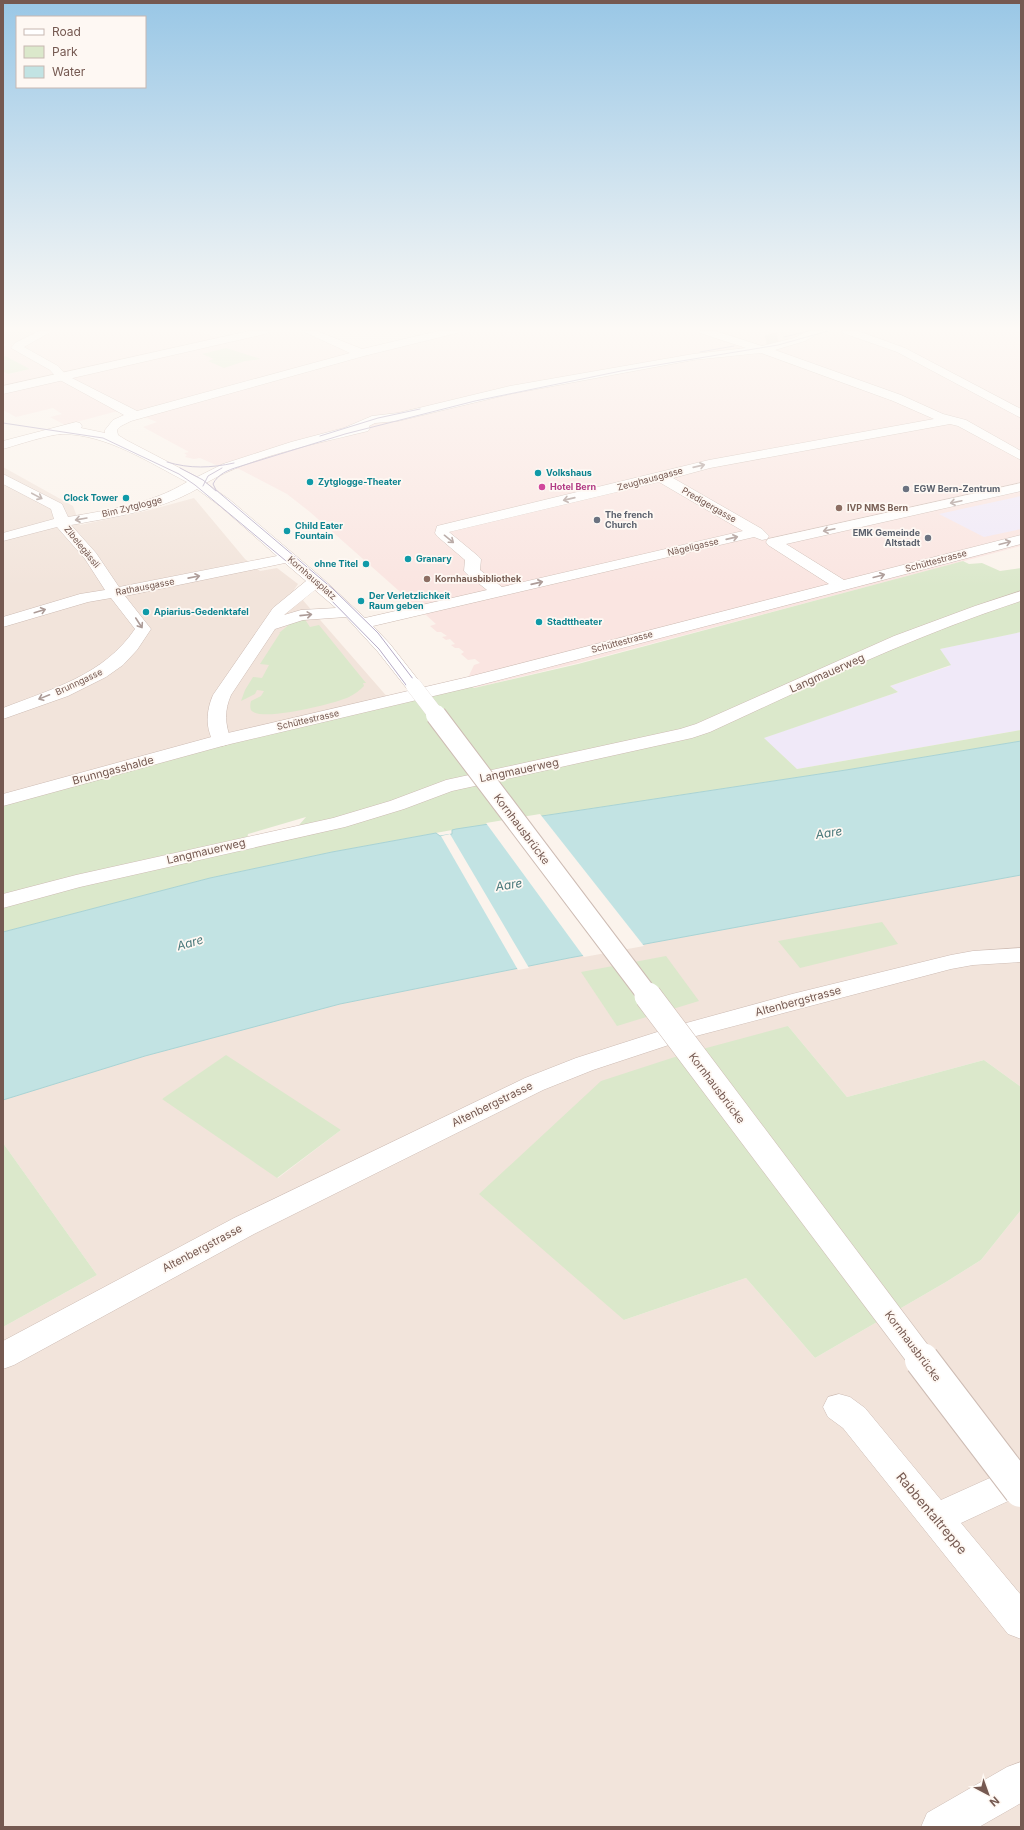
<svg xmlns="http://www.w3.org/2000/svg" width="1024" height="1830" font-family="Inter,sans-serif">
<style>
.residential{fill:#f2e4db;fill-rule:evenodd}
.commercial{fill:#fae5e1}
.education{fill:#f0e9f8}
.green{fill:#dbe8cb;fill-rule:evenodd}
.water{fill:#c2e3e3;stroke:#a9d3d4}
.pier{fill:#fbf3ec}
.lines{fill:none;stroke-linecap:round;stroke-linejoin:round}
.minor-tunnel{stroke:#daccc5;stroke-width:12;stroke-dasharray:12 6;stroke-linecap:butt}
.minor-casing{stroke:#cdbbb3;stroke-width:1}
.tertiary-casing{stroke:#cdbbb3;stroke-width:1}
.minor{fill:#fff;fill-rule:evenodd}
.tertiary{fill:#fff;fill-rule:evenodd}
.tram-far1{stroke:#b5aac5;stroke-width:1}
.tram{stroke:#b5aac5;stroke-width:1.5}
.minor-bridge-far3-casing{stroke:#cdbbb3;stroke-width:16;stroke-linecap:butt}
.minor-bridge-far2-casing{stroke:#cdbbb3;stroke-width:22;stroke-linecap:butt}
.minor-bridge-far1-casing{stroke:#cdbbb3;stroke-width:28;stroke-linecap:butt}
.minor-bridge-casing{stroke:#cdbbb3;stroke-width:36;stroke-linecap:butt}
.minor-bridge-far3{stroke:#fff;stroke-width:16}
.minor-bridge-far2{stroke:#fff;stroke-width:20}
.minor-bridge-far1{stroke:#fff;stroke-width:27}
.minor-bridge{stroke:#fff;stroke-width:34}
.oneway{stroke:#ac9b97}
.culture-dot{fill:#0f9aa8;stroke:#fef8f3;stroke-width:1.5}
.hotel-dot{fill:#d1479c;stroke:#fef8f3;stroke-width:1.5}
.worship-dot{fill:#6b7280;stroke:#fef8f3;stroke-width:1.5}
.education-dot{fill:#8d6e63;stroke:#fef8f3;stroke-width:1.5}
.labels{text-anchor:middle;stroke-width:3.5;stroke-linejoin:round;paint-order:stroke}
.far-culture-label{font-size:9px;font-weight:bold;fill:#0d838f;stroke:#fef8f3;text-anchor:start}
.far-street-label{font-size:9px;fill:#755951;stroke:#fef8f3}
.far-hotel-label{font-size:9px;font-weight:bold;fill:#b23c85;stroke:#fef8f3;text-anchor:start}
.far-worship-label{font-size:9px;font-weight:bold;fill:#5b616d;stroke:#fef8f3;text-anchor:start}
.far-education-label{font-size:9px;font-weight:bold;fill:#785e54;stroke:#fef8f3;text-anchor:start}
.street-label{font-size:11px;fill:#755951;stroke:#fef8f3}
.water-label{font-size:12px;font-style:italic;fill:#467678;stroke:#fef8f3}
.near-street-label{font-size:13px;fill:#755951;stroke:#fef8f3}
</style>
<rect width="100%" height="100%" fill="#fbf3ec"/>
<g class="residential">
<polygon points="3,331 47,331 18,345 3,343"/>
<polygon points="3,467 73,506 80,525 146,511 194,498 245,559 260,571 277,568 298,584 294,590 390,700 3,799"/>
<path d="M1021,875V1087L984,1060L847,1097L788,1026L624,1320L746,1278L815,1358L946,1282L981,1260L1021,1210V1827H3V1327L97,1275L3,1143V1100L145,1056L340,1004L569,958ZM162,1098L341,1130L278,1178Z"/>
</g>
<polygon class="commercial" points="47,331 199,331 216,338 247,331 316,331 365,349 441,331 1021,331 1021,546 578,663 473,688 466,682 474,665 480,663 475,659 468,660 461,654 464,652 459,648 455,648 451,645 455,644 450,639 446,640 442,637 447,636 441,632 437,632 430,626 436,624 407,598 310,512 287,494 239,469 216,465 200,458 194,459 185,457 187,455 184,453 189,452 143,427 157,422 129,411 114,412 65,425 50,417 62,414 53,408 16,417 3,410 3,371 9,374 30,369 3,356 3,347 8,344 3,343 18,345"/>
<g class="education">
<polygon points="1021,496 1021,529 984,537 939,514"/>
<polygon points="1021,632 1021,730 797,769 763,738 898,692 890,686 950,666 939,649"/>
</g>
<g class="green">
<polygon points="226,348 261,359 245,361 224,368 208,361 214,359 202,354"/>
<polygon points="3,356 5,356 30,369 8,374 3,371"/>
<path d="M963,561L969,564L982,563L1000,571L1021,568V632L940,649L951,665L890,686L898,692L764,738L797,769L1021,730V741L846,770L452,830L332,852L210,878L3,932V803L224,742L468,684L474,688L578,664ZM306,817L293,832L247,839L248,834Z"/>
<path d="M304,618L310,627L319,625L366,683H363L364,686C360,690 355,694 349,697C337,703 259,723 251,710C250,708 250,704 251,701L261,696L264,691L257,690L255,694L241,701L245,690L253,677L262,678L269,665L260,664L280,633H279L291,623Z"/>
<polygon points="882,922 898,944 800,968 778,941"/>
<polygon points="666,956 699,1001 617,1026 581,972"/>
<polygon points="788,1026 847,1097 984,1060 1021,1087 1021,1210 981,1260 946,1282 815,1358 746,1278 624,1320 479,1194 601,1081 684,1054"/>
<polygon points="226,1055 341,1130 277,1178 162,1099"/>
<polygon points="3,1143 97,1275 3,1327"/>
</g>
<polygon class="water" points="1021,741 1021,875 569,958 340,1004 145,1056 3,1100 3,932 210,878 332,852 436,833 440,836 452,834 452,830 456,829 846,770"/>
<g class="pier">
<polygon points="540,814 644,946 584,957 486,823"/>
<polygon points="450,834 529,968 518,970 441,836"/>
</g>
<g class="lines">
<polyline class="minor-tunnel" points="766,341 784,337"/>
<g class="minor-casing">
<g id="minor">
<path d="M39,331H48L49,333L24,347L58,366L66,375L137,411L350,353L302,331H317L362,349L438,331H458L457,333L364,356L131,421L121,426L117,430L118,435L126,440L197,477L223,464L291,442L344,428L372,416L398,413L510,386L693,354L746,348L700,333L699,331H716L762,346L794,338L808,331H823L805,341L775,350L901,395L943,414L966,420L1021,451V460L958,426L950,424L710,468L673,478L762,529L769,536L767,539L762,540L754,537L373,626L390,644L423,686L420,690L414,691L408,690L378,652L346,617L303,620L275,629L231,695C224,711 225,724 231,740L229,744L222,746L215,744C205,729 206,711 213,695L273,608L306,581L285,563L125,596L151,629L137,650L123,665L106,677L68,696L3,719V708C52,689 104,675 135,629L111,598L88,602L3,627V617L80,594L105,590L85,559L57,527L3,541V533L54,519L51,509L3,484V474L62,504L68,517C109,510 151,504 187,482C148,462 108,435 63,434C50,434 17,445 3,449V441L76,422L80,423L82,426L81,428L105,433V430L113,420L124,415L58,379L50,370L11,348L15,343ZM761,353L893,401L934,419L709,460L437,526L435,533L437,536L465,560L464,571L467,574L487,590L365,618L322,578L230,500L206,483C254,455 316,444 368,431L370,428L369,426L375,423L398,421L510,394L693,360ZM659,482L743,531L502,587L480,570L481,559L478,556L449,532ZM197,489L220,506L277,556L119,587L96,553L71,525C114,517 159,511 197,489ZM315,590L336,608L301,610L284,615Z"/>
<polygon points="842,331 858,331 905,348 1021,409 1021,418 897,352 843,333"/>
<path d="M1021,591V601C913,636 812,685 710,732L692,738L452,791L404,809L345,827L80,887L3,908V894L76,875L333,818L390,801L446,780L680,729L696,724L894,636L975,606Z"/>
<polygon points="1021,948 1021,962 973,965 951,969 696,1036 593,1070 543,1090 254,1234 14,1365 3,1369 3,1341 234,1218 525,1078 576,1058 679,1025 792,994 951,955 973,951"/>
<polygon points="839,1394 850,1397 865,1408 941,1500 1021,1464 1021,1495 961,1523 1021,1595 1021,1639 1008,1634 843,1428 828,1417 823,1407 828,1397"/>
<polygon points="1021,1762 1021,1803 979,1827 921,1827 927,1813 1007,1767"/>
</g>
</g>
<g class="tertiary-casing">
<g id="tertiary">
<polygon points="249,331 270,331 265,334 3,394 3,386"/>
<polygon points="1021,483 1021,491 786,544 844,580 1021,535 1021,544 476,686 226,745 3,806 3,794 215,736 468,677 829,584 768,545 766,542 768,539"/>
</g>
</g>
<use href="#minor" class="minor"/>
<use href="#tertiary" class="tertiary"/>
<g class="tram-far1">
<path d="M828,331L778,345L621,371L475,401L345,434L238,467C228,470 218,474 213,484L216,490L333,589L378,633L933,1361"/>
<polyline points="784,337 809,331"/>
<polyline points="700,352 734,346"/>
<polyline points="3,423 103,438 179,474 195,485 322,591 379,649 913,1361"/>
<polyline points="320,436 378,418 420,409"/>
<path d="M167,462C190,469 211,468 234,463"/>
<polyline points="180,468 203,480 216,491"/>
<polyline points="203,486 208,476 222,468"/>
</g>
<g class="tram">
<polyline points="913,1360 1021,1504"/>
<polyline points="932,1360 1021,1476"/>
</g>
<g class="minor-bridge-far3-casing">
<polyline id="minor-bridge-far3" points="414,686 437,716"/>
</g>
<g class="minor-bridge-far2-casing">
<polyline id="minor-bridge-far2" points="436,715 649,997"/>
</g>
<g class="minor-bridge-far1-casing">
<polyline id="minor-bridge-far1" points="648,996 923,1361"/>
</g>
<g class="minor-bridge-casing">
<polyline id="minor-bridge" points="922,1360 1021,1490"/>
</g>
<use href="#minor-bridge-far3" class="minor-bridge-far3"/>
<use href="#minor-bridge-far2" class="minor-bridge-far2"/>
<use href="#minor-bridge-far1" class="minor-bridge-far1"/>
<use href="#minor-bridge" class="minor-bridge"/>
</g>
<defs><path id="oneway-shaft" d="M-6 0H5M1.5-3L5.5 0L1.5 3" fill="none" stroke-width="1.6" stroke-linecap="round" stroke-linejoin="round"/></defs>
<g class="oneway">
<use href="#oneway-shaft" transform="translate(699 466) rotate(-13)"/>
<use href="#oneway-shaft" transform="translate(37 496) rotate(28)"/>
<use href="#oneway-shaft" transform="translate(569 499) rotate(167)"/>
<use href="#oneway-shaft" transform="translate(956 502) rotate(168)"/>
<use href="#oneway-shaft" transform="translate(81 519) rotate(170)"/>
<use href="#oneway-shaft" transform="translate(829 530) rotate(168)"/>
<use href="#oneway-shaft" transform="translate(732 538) rotate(-13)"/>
<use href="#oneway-shaft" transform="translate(449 539) rotate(39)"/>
<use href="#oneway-shaft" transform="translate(1005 543) rotate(-15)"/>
<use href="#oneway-shaft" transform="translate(879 576) rotate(-15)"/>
<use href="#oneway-shaft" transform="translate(194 577) rotate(-11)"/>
<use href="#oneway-shaft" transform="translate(537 583) rotate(-13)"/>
<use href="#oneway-shaft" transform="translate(40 611) rotate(-17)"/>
<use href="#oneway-shaft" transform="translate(306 615) rotate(-6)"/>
<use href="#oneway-shaft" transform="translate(139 623) rotate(57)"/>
<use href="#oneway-shaft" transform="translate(44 697) rotate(158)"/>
</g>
<linearGradient id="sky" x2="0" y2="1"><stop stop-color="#99c7e6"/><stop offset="0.56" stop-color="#fdfaf6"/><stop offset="1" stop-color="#fdfaf6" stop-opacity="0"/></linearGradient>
<rect width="1024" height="587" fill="url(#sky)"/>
<g class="culture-dot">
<circle cx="538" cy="473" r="4"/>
<circle cx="310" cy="482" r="4"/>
<circle cx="126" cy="498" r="4"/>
<circle cx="287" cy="531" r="4"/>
<circle cx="408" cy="559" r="4"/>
<circle cx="366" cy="564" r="4"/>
<circle cx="361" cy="601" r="4"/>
<circle cx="146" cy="612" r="4"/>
<circle cx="539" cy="622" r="4"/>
</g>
<circle class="hotel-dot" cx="542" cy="487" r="4"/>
<g class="worship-dot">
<circle cx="906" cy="489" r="4"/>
<circle cx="597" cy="520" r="4"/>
<circle cx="928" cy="538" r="4"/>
</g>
<g class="education-dot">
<circle cx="839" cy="508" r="4"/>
<circle cx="427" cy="579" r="4"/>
</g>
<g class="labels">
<g class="far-culture-label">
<text x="546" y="476">Volkshaus</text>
<text x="318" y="485">Zytglogge-Theater</text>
<text x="118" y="501" text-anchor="end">Clock Tower</text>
<text x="295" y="529">Child Eater<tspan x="295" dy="10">Fountain</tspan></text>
<text x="416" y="562">Granary</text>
<text x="358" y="567" text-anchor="end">ohne Titel</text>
<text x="369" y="599">Der Verletzlichkeit<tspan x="369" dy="10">Raum geben</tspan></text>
<text x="154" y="615">Apiarius-Gedenktafel</text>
<text x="547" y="625">Stadttheater</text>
</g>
<g class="far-street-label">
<text transform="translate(650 479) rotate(-15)" y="3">Zeughausgasse</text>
<text transform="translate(709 505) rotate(30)" y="3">Predigergasse</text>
<text transform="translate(132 507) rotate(-14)" y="3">Bim Zytglogge</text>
<text transform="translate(82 547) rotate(51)" y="3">Zibelegässli</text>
<text transform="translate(693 547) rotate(-13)" y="3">Nägeligasse</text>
<text transform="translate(936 561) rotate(-15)" y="3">Schüttestrasse</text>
<text transform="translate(312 578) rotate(41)" y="3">Kornhausplatz</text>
<text transform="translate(145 587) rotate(-11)" y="3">Rathausgasse</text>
<text transform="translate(622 642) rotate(-15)" y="3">Schüttestrasse</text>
<text transform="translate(79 682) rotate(-25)" y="3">Brunngasse</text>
<text transform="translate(308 720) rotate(-13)" y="3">Schüttestrasse</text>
</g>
<g class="far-hotel-label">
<text x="550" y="490">Hotel Bern</text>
</g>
<g class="far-worship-label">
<text x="914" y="492">EGW Bern-Zentrum</text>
<text x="605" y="518">The french<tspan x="605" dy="10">Church</tspan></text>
<text x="920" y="536" text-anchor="end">EMK Gemeinde<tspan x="920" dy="10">Altstadt</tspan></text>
</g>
<g class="far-education-label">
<text x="847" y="511">IVP NMS Bern</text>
<text x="435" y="582">Kornhausbibliothek</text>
</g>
<g class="street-label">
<text transform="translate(827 673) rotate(-24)" y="4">Langmauerweg</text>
<text transform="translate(113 770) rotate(-15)" y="4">Brunngasshalde</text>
<text transform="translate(519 770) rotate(-12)" y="4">Langmauerweg</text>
<text transform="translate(522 829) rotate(53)" y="4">Kornhausbrücke</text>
<text transform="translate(206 851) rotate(-13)" y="4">Langmauerweg</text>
<text transform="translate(798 1001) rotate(-15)" y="4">Altenbergstrasse</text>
<text transform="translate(717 1088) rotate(53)" y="4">Kornhausbrücke</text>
<text transform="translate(492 1104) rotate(-26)" y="4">Altenbergstrasse</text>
<text transform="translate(202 1248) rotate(-28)" y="4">Altenbergstrasse</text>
<text transform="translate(913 1346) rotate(53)" y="4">Kornhausbrücke</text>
</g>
<g class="water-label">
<text transform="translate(829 833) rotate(-9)" y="4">Aare</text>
<text transform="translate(509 885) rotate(-9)" y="4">Aare</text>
<text transform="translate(190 943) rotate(-16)" y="4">Aare</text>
</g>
<g class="near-street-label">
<text transform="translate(932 1513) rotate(50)" y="5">Rabbentaltreppe</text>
</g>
</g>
<rect width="1024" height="1830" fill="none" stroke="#755951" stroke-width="8"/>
<rect x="16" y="16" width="130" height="72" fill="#fef8f3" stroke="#c7b8b2"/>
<rect x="24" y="29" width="20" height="6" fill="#ffffff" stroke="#c7b8b2"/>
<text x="52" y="36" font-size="12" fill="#755951">Road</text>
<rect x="24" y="46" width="20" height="12" fill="#dbe8cb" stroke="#c7b8b2"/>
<text x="52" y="56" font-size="12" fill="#755951">Park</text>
<rect x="24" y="66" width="20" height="12" fill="#c2e3e3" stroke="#c7b8b2"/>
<text x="52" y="76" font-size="12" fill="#755951">Water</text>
<g transform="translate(988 1794) rotate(139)" stroke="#fef8f3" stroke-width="3" paint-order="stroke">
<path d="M0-3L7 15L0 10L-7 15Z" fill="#755951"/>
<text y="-6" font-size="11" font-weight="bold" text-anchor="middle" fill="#755951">N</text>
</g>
</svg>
